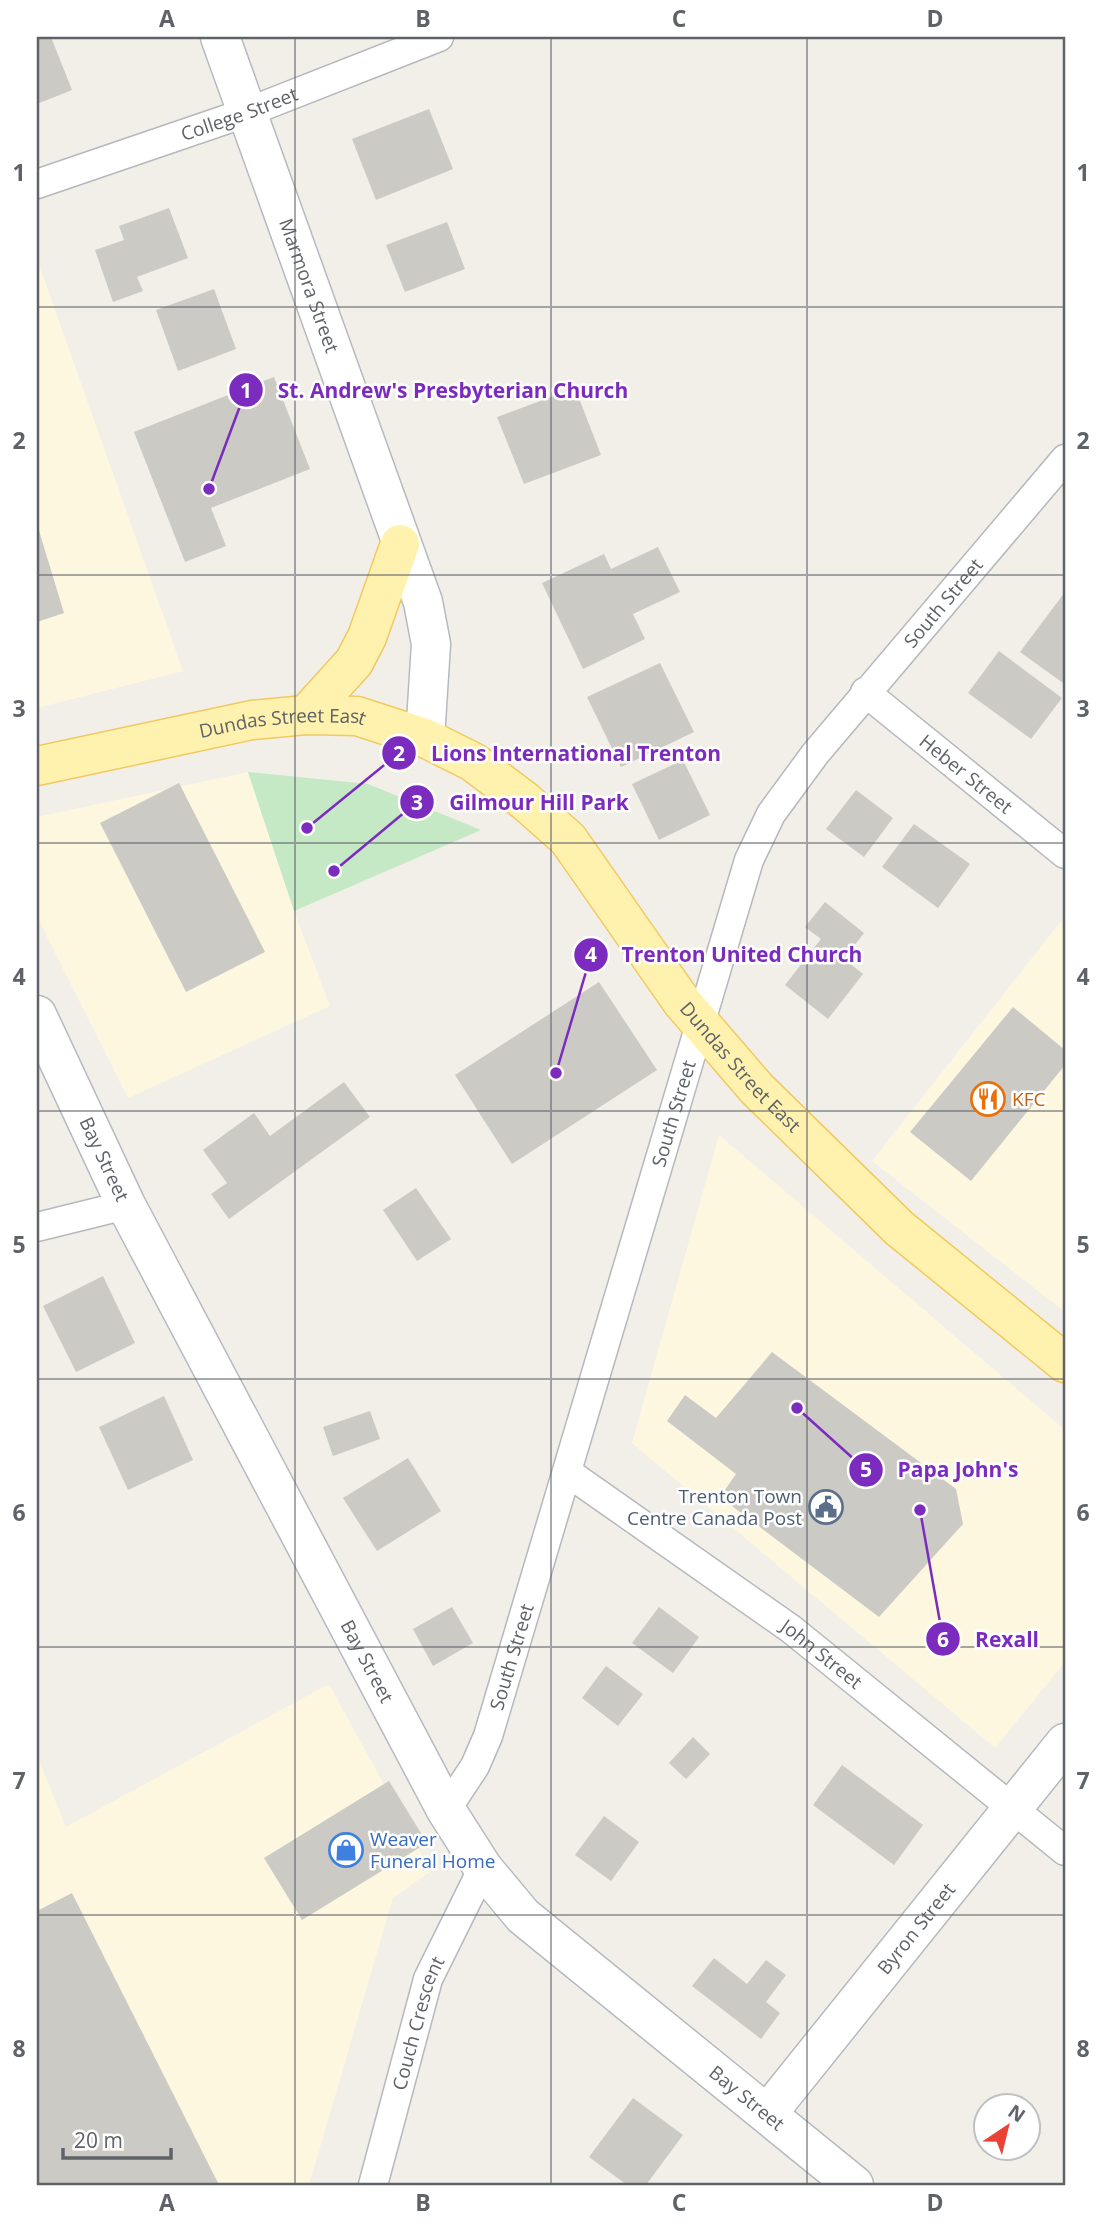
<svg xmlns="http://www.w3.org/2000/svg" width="1102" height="2222" font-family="'Open Sans',sans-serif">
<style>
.commercial{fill:#fef7e0}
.green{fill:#c5e8c5}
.building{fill:#cccac5}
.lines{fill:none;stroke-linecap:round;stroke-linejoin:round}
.street-casing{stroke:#b5b8bc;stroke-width:31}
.secondary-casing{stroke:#b6babf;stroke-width:41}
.primary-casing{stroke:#f2c960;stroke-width:41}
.street{stroke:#fff;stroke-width:28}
.secondary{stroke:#fff;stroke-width:38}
.primary{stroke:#fff2af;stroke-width:38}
.grid{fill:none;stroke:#5f6368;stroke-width:2;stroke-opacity:0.55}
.labels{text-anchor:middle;stroke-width:5;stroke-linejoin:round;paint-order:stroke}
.street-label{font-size:19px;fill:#5f6368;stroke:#fff}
.food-label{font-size:19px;fill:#c56008;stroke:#fff;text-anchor:start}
.service-label{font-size:19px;fill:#4e5e75;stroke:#fff;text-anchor:end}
.shop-label{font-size:19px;fill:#366cbe;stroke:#fff;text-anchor:start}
.leader{fill:none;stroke:#7b2cbf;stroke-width:2.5}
.callout-dot{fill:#7b2cbf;stroke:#fff;stroke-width:2.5}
.mark-label{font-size:21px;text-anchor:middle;font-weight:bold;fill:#fff}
.callout-label{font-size:21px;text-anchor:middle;font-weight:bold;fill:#7b2cbf;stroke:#fff;stroke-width:5;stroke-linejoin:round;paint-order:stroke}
.neatline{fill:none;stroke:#5f6368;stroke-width:2.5}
.grid-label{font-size:23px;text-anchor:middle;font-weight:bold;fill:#5f6368}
</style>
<rect width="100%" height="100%" fill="#f1efe8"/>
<g class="commercial">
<polygon points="37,259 183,671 37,708"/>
<polygon points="248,772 294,911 330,1006 128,1098 37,917 37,817"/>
<polygon points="1065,916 1065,1312 872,1161"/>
<polygon points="719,1135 1065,1430 1065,1662 995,1748 632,1443"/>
<polygon points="329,1684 431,1871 393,1898 309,2185 37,2185 37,1756 66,1827"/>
</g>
<polygon class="green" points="248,772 368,784 481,830 294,911"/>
<g class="building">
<polygon points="37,37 51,37 72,90 37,104"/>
<polygon points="429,109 453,169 376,200 352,139"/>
<polygon points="169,208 188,258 137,277 143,291 113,302 95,250 124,240 119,226"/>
<polygon points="447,222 465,269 405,292 386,245"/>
<polygon points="214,289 236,349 178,371 156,310"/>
<polygon points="274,377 310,469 211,508 226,546 185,562 134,432"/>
<polygon points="575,388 601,455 524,484 497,417"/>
<polygon points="37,524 64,613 37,622"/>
<polygon points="658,547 680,592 633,614 645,639 583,669 542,583 604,554 611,569"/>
<polygon points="1065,592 1065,680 1063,683 1020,652"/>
<polygon points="999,651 1062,698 1031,739 968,693"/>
<polygon points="660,663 694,732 621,767 587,697"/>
<polygon points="683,760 710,815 659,840 632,784"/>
<polygon points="179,783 265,952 186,992 100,823"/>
<polygon points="856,790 893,818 864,857 826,829"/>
<polygon points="914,824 970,864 938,908 882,867"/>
<polygon points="825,902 864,933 844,959 863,974 828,1019 785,985 821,939 805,927"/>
<polygon points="599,982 657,1070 512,1164 455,1075"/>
<polygon points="1013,1007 1065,1050 1065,1065 971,1181 910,1132"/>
<polygon points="344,1082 370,1117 229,1219 211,1194 227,1183 203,1150 254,1113 270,1136"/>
<polygon points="416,1188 451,1239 417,1261 383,1210"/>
<polygon points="103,1276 135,1343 76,1372 43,1306"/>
<polygon points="772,1352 956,1489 963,1524 879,1617 720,1497 736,1474 667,1421 685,1395 716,1418"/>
<polygon points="164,1396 193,1460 128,1490 99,1427"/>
<polygon points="370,1411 380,1439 333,1456 323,1427"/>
<polygon points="408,1458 441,1511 377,1551 343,1498"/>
<polygon points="452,1607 473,1643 433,1666 413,1629"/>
<polygon points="659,1607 699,1637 673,1673 632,1643"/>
<polygon points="606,1666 643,1694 618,1726 582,1698"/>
<polygon points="693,1737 710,1754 686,1779 669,1763"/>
<polygon points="842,1765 923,1825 894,1865 813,1805"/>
<polygon points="389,1781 427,1843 302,1920 264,1858"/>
<polygon points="604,1816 639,1842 611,1881 575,1855"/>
<polygon points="72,1893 219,2185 37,2185 37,1911"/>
<polygon points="714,1958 747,1984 766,1960 786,1975 766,2002 780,2013 761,2039 692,1986"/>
<polygon points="633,2098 683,2135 646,2185 627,2185 589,2157"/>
</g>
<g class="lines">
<g class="street-casing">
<g id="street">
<path id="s1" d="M37,184L248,112L439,37"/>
<path id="s2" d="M865,692L1065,854"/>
<polyline points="37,1227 126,1205"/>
<path id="s3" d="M567,1472L791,1629L1065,1851"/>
<path id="s4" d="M446,1810L475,1766L488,1736L749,860L771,814L815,754L1065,459"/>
<path id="s5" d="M373,2185L428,1979L483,1868"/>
</g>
</g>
<g class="secondary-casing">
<g id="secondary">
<path id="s6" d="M220,37L423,602L431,644L425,738"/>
<path id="s7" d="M37,1015L126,1205L446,1810L483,1868L523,1916L854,2185"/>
<path id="s8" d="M767,2114L1065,1743"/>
</g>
</g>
<g class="primary-casing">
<g id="primary">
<polyline points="306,715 354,662 367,637 400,544"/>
<path id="s9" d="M37,766L252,720L306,715L357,716L425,738L473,762L525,801L568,839L682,1002L757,1089L899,1228L1065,1363"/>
</g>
</g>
<use href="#street" class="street"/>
<use href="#secondary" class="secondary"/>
<use href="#primary" class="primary"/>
</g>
<path class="grid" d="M295,37V2185M551,37V2185M807,37V2185M37,307H1065M37,575H1065M37,843H1065M37,1111H1065M37,1379H1065M37,1647H1065M37,1915H1065"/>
<defs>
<g id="restaurant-ring" transform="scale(1.75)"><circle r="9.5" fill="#fff" stroke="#e8710a" stroke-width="1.5"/><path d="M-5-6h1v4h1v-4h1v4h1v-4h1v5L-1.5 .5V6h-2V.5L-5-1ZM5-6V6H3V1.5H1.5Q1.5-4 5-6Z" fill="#e8710a"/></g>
<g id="civic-ring" transform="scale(1.75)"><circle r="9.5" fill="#fff" stroke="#5c6f8a" stroke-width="1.5"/><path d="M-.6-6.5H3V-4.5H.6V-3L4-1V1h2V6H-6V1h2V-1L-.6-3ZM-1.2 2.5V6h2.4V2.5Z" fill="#5c6f8a"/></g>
<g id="shop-ring" transform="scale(1.75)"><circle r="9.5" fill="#fff" stroke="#3f7fe0" stroke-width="1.5"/><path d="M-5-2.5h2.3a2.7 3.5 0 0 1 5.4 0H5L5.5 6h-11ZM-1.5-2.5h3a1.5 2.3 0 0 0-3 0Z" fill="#3f7fe0"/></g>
</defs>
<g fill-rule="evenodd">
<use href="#restaurant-ring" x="988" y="1099"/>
<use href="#civic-ring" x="826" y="1507"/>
<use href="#shop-ring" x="346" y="1850"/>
</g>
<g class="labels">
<g class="street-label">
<text dy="7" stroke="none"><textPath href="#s1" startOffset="214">College Street</textPath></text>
<text dy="7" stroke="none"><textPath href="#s6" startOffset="264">Marmora Street</textPath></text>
<text dy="7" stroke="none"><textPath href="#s4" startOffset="1323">South Street</textPath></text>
<text dy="7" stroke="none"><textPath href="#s9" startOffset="250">Dundas Street East</textPath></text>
<text dy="7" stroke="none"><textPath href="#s2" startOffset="130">Heber Street</textPath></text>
<text dy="7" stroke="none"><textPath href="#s9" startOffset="859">Dundas Street East</textPath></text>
<text dy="7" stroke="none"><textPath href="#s4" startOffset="735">South Street</textPath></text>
<text dy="7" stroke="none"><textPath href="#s7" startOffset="159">Bay Street</textPath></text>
<text dy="7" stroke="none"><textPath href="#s3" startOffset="313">John Street</textPath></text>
<text dy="7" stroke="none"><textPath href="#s4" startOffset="168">South Street</textPath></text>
<text dy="7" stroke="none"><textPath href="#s7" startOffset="726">Bay Street</textPath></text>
<text dy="7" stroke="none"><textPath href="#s8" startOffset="238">Byron Street</textPath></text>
<text dy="7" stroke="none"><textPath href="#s5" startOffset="168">Couch Crescent</textPath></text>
<text dy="7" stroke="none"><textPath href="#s7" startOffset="1314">Bay Street</textPath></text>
</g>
<g class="food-label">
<text x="1012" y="1106">KFC</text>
</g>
<g class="service-label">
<text x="802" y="1503">Trenton Town<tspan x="802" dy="22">Centre Canada Post</tspan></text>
</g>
<g class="shop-label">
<text x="370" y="1846">Weaver<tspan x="370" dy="22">Funeral Home</tspan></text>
</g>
</g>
<path class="leader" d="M209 489L246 390M307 828L399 753M334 871L417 802M556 1073L591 955M797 1408L866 1470M920 1510L943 1639"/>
<g class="callout-dot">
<circle cx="209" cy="489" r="7"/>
<circle cx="307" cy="828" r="7"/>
<circle cx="334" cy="871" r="7"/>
<circle cx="556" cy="1073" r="7"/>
<circle cx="797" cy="1408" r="7"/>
<circle cx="920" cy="1510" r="7"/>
<circle cx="246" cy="390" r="18"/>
<circle cx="399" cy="753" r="18"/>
<circle cx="417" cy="802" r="18"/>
<circle cx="591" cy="955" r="18"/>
<circle cx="866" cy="1470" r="18"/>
<circle cx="943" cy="1639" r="18"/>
</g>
<g class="mark-label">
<text x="246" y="398">1</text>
<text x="399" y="761">2</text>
<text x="417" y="810">3</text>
<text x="591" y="962">4</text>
<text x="866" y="1477">5</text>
<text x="943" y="1647">6</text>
</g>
<g class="callout-label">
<text x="453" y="398">St. Andrew's Presbyterian Church</text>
<text x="576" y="761">Lions International Trenton</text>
<text x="539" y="810">Gilmour Hill Park</text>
<text x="742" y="962">Trenton United Church</text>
<text x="958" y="1477">Papa John's</text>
<text x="1007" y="1647">Rexall</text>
</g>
<rect width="1102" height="2222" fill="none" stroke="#ffffff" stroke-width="77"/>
<g transform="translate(1007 2127) rotate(35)"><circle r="33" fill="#ffffff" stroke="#bfc1c3" stroke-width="2"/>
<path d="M0-5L12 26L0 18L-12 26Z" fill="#ea4335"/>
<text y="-10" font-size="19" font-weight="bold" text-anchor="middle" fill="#5f6368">N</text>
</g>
<path d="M63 2148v10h108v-10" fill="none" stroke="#5f6368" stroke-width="3.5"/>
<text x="74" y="2148" font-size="21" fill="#5f6368" stroke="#ffffff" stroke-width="5" paint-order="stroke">20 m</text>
<rect x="38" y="38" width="1026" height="2146" class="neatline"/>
<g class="grid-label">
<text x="167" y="27">A</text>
<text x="423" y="27">B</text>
<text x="679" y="27">C</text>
<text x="935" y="27">D</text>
<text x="19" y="181">1</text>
<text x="1083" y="181">1</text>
<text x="19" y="449">2</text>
<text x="1083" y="449">2</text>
<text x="19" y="717">3</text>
<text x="1083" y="717">3</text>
<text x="19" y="985">4</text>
<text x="1083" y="985">4</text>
<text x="19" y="1253">5</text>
<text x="1083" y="1253">5</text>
<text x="19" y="1521">6</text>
<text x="1083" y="1521">6</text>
<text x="19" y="1789">7</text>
<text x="1083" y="1789">7</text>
<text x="19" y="2057">8</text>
<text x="1083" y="2057">8</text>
<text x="167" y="2211">A</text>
<text x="423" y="2211">B</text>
<text x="679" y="2211">C</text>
<text x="935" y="2211">D</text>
</g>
</svg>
